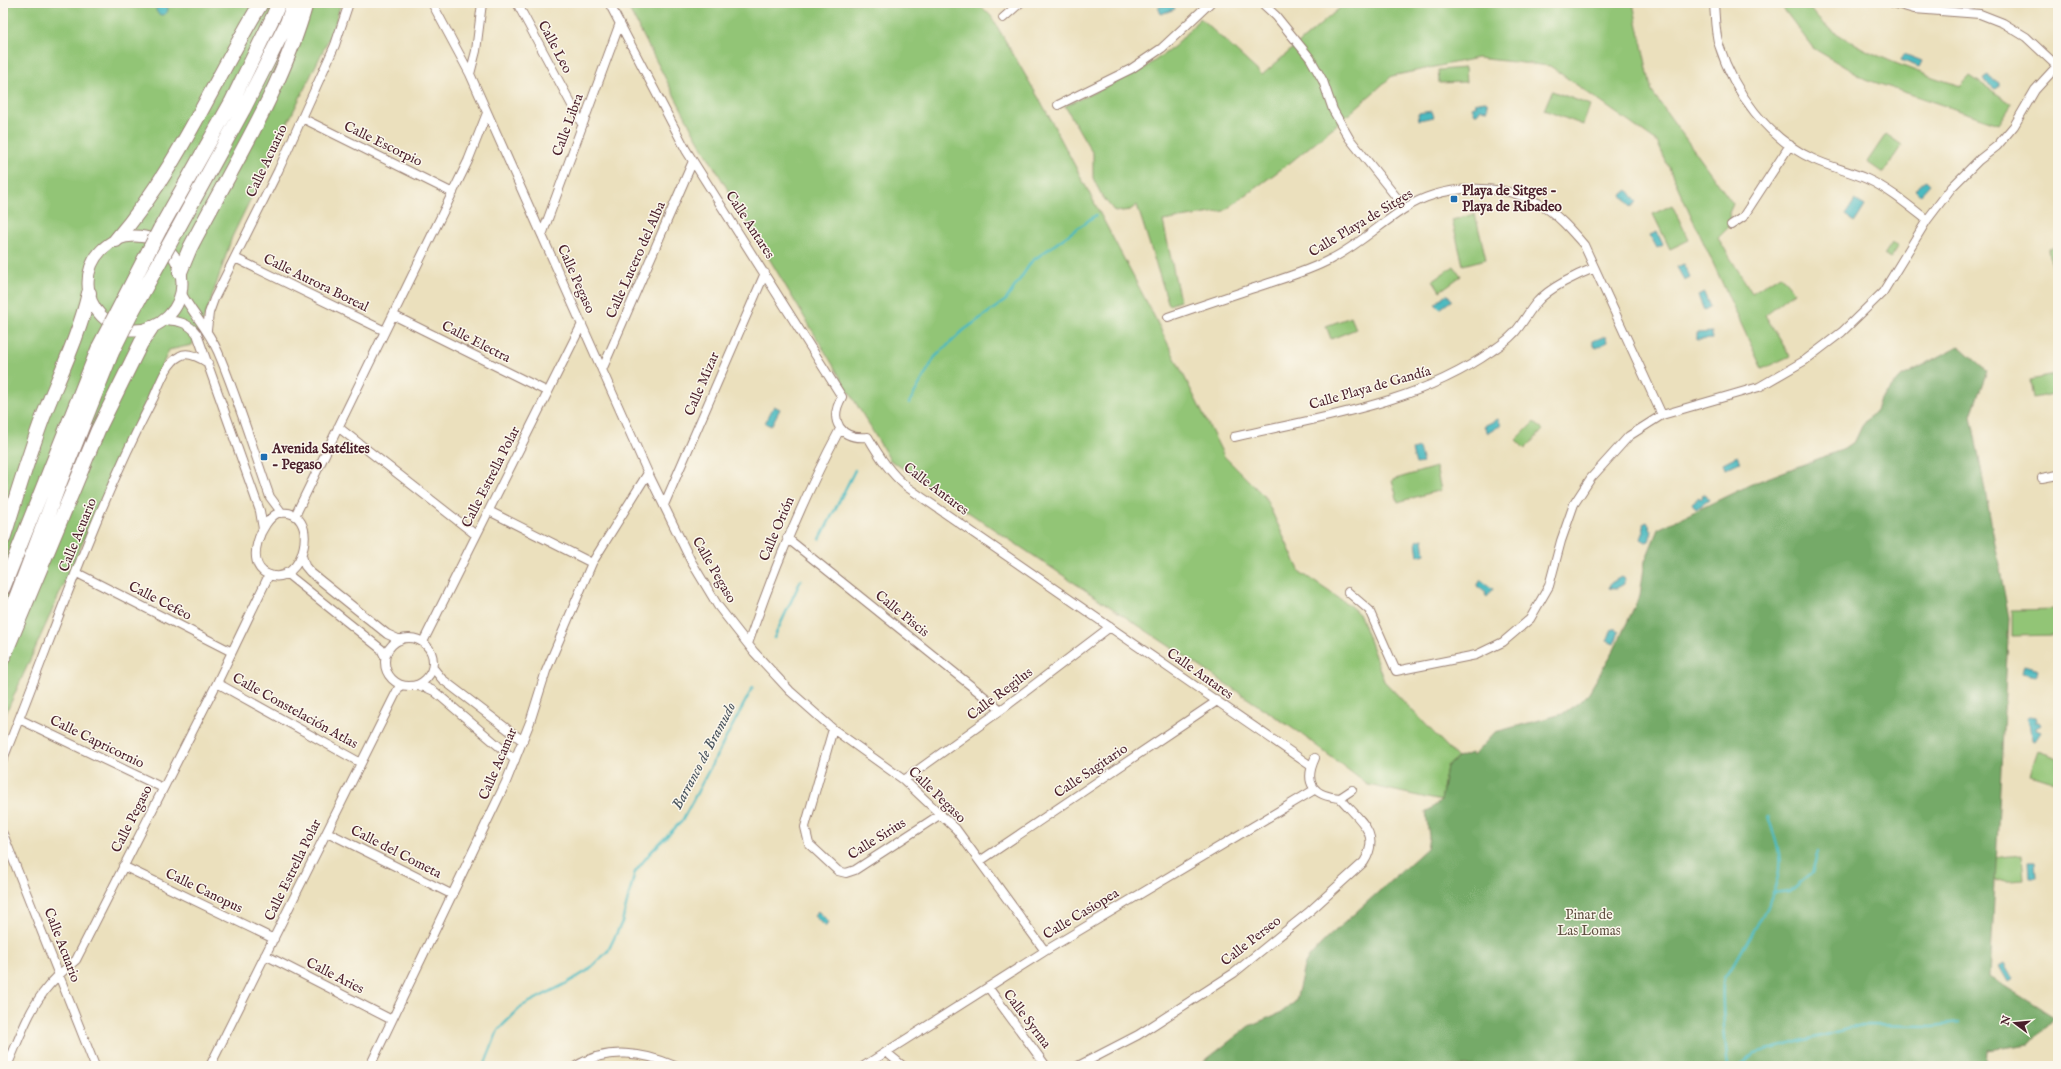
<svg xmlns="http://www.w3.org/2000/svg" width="2061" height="1069" viewBox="0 0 2061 1069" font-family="'IM FELL English',serif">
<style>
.green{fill:#92c576;stroke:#6e7250}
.forest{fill:#75aa67;stroke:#606449}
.water{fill:#4bbac0;stroke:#4a6c76}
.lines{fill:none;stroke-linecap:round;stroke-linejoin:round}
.stream{stroke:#4bbac0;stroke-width:2.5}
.street-casing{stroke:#9a8074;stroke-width:10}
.secondary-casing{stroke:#9a8074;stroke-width:13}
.highway-casing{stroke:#9a8074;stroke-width:16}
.street{stroke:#fff;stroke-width:8}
.secondary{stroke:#fff;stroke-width:11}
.highway{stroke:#fff;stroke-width:14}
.highway-bridge-casing{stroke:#9a8074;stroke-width:16;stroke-linecap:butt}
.highway-bridge{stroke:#fff;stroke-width:14}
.poi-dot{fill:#1f6fb2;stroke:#fbf7ec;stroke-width:1.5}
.labels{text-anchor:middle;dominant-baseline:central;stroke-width:3;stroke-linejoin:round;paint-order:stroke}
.street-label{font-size:14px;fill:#4a1f2b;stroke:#fbf7ec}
.poi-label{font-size:14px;font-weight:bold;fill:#4a1f2b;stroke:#fbf7ec;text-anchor:start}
.park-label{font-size:14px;fill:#605142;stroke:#fbf7ec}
.water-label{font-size:15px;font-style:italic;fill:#4a555f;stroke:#fbf7ec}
</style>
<rect width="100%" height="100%" fill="#fbf7ec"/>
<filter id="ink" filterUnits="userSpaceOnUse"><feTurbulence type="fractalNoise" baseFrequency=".025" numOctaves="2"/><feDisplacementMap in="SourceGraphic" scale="8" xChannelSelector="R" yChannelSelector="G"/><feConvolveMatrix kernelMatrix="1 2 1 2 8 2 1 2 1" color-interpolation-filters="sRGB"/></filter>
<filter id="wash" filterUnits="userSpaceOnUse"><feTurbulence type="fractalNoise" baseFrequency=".012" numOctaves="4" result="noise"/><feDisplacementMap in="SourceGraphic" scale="16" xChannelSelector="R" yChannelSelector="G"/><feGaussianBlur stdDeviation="0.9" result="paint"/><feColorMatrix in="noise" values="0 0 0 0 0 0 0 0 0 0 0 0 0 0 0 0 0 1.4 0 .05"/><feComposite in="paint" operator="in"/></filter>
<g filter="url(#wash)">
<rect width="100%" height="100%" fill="#ebe0bd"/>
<!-- green -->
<path class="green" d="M 3,3 L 341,3 L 334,28 L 232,237 L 208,309 L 192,345 L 169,350 L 3,720 L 3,482 L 5,478 L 3,477 Z
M 626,3 L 978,3 L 991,16 L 1045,109 L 1153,314 L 1224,456 L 1265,497 L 1300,572 L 1349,605 L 1360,615 L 1384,681 L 1458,758 L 1447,767 L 1441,801 L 1368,785 L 1301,734 L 890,460 L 695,135 Z
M 1340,3 L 1633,3 L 1652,92 L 1733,204 L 1729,213 L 1733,223 L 1718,238 L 1752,293 L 1780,275 L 1794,292 L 1765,315 L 1790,356 L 1762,369 L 1657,142 L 1550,66 L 1477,58 L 1392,76 L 1348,115 L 1291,162 L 1224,211 L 1163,221 L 1180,301 L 1169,305 L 1137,205 L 1130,210 L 1115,212 L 1102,196 L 1093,178 L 1093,154 L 1065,106 L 1142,70 L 1175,46 L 1200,18 L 1262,75 L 1342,6 Z
M 1779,3 L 1806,3 C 1811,10 1817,19 1824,24 C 1859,52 1918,73 1961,86 L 1970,76 L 2012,104 L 1999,124 L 1865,79 L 1813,48 Z
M 1465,68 L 1466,82 L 1439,83 L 1438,70 Z
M 1552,91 L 1590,105 L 1583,125 L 1544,110 Z
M 1886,134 L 1902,145 L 1883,173 L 1867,162 Z
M 1672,205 L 1689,240 L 1670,249 L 1653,214 Z
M 1475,214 L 1486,259 L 1463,265 L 1452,220 Z
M 1892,243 L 1898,247 L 1890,259 L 1884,255 Z
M 2058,247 L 2058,270 L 2052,271 L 2049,249 Z
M 1454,266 L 1461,276 L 1440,291 L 1433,280 Z
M 1351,317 L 1356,329 L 1331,339 L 1326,326 Z
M 2058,374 L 2058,393 L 2033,398 L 2030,380 Z
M 1534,422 L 1543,430 L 1525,449 L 1516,440 Z
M 1436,467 L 1441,490 L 1398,502 L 1392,480 Z
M 2056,609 L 2057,635 L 2012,636 L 2012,610 Z
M 2038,751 L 2058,758 L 2058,783 L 2030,774 Z
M 2022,855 L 2024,879 L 1979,882 L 1977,859 Z"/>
<!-- forest -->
<path class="forest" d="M 1959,346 L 1987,371 L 1971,415 L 2009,618 L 1990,977 L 2054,1017 L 2030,1044 L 1987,1050 L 1986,1066 L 1198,1066 L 1249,1026 L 1282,1012 L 1296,1001 L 1304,966 L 1309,957 L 1324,941 L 1427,848 L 1429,837 L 1426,812 L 1441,801 L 1447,766 L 1458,758 L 1471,753 L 1473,756 L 1495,732 L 1562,714 L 1578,703 L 1589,692 L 1614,650 L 1640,595 L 1645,561 L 1658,529 L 1754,483 L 1844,449 L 1855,441 L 1862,426 L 1876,410 L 1880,400 L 1901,377 Z"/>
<!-- water -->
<path class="water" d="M156 9a6 6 0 1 1 12 0a6 6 0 1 1-12 0Z
M 1172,3 L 1175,9 L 1161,14 L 1158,7 Z
M 1904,54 L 1922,61 L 1919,67 L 1901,60 Z
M 1987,75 L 1999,83 L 1999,87 L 1995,89 L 1983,80 Z
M 1485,101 L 1487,102 L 1488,110 L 1481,109 L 1477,114 L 1475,114 L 1472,107 L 1477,105 L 1474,103 Z
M 1432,111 L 1434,117 L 1419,120 L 1418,113 Z
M 1926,180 L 1930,184 L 1920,195 L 1915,190 Z
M 1628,190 L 1637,202 L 1631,207 L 1622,195 Z
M 1855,200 L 1865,206 L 1855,222 L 1845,215 Z
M 1657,232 L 1663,245 L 1657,248 L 1650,235 Z
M 1684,264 L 1690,277 L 1684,280 L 1677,267 Z
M 1704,293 L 1710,307 L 1704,310 L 1698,296 Z
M 1447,294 L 1452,300 L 1440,309 L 1435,304 Z
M 1712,332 L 1712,339 L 1697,340 L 1697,333 Z
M 1603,337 L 1606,337 L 1607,342 L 1597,348 L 1593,346 L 1593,341 Z
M 774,406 L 780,409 L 771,426 L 765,423 Z
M 1498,419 L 1501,425 L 1488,433 L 1484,426 Z
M 1419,448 L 1423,463 L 1416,464 L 1412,450 Z
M 1737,456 L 1740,462 L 1725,469 L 1723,463 Z
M 1705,494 L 1709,500 L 1696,509 L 1692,503 L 1699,497 L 1700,499 L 1703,497 L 1702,495 Z
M 1647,522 L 1652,531 L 1649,541 L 1646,542 L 1641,539 L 1644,531 L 1643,524 Z
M 1423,539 L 1425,554 L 1418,556 L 1416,541 Z
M 1621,577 L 1624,579 L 1624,584 L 1615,589 L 1609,588 L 1611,583 Z
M 1481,580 L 1493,589 L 1487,597 L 1485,595 L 1486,593 L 1477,586 Z
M 1612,629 L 1616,629 L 1619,632 L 1614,644 L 1607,641 Z
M 2024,665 L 2038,669 L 2036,676 L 2022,673 Z
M 2030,716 L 2036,717 L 2037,720 L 2035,722 L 2039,722 L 2041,725 L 2036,728 L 2036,730 L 2041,732 L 2035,741 L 2032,740 L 2031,728 L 2027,718 Z
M 2029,861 L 2036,861 L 2037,877 L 2030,877 Z
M 818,911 L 829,922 L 825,927 L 814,916 Z
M 2004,963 L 2013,979 L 2008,982 L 1999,966 Z"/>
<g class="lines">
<!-- stream -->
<path class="stream" d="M 909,403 L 935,357 L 964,330 L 1006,300 L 1032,261 L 1096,215
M 820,539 L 855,470
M 774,638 L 801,580
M 1772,893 L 1790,891 L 1812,873 L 1818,851
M 484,1066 L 498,1030 L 522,1006 L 567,983 L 587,971 L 608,951 L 622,922 L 635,872 L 650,853 L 682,821 L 753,687
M 1728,1066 C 1726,1052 1720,988 1724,978 C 1727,973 1732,968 1735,963 C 1751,932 1784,891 1779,854 C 1777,842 1772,829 1768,816
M 1740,1066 L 1755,1053 L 1863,1025 L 1933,1026 L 1959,1023"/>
</g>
</g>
<g filter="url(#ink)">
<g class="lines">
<!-- street casing -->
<g class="street-casing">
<path id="street" d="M 432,3 L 470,74
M 482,3 L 476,51 L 470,74 L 648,473 L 691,561 L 718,606 L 754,652 L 790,691 L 833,729 L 904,780 L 956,829 L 1045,951
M 517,3 L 582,124
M 609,3 L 686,150 L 842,397 C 828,421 841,440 868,437 C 879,456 890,473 907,487 L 1311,766
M 1262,3 L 1276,16 L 1310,58 L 1323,81 L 1333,110 L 1349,138 L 1405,208
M 1714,3 C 1715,16 1715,33 1719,45 C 1734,92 1767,138 1813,159 C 1830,167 1849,171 1867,179 C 1889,189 1908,205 1927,220
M 1893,3 L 1914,9 L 1980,14 L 2003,23 L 2026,37 L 2057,66
M 1003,18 L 1020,3
M 1058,105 L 1131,69 L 1162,48 L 1210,3
M 302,118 L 453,193
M 1731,225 L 1743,217 L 1790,145
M 542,235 L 620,23
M 235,258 L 385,331
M 181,292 C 192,313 208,329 218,352 C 238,399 253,449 270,497 L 282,513
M 393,315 L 548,392
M 1168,317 C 1199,306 1230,296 1260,286 C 1284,278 1309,271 1331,259 C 1357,246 1379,225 1404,209 C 1441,184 1500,182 1540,204 C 1557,214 1571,230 1584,245 L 1662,415
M 164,320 C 178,321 188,322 197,334 L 260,511 L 263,529
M 207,330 L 209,313 L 214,299 L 278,171 L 335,45 L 349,3
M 602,370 L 693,161
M 338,427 L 476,535
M 1234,437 C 1322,417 1417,404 1492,351 C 1501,345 1513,336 1519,327 C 1525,319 1530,310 1537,302 C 1549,288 1576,275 1594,268
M 2042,478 L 2058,475
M 664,505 L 765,273
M 489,511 L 592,563
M 278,513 C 324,506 304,591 267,574 C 244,563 261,521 278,513 Z
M 295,516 L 468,161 L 487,113
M 787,538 L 1001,710
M 302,556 L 305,566 L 310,572 L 387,634 L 400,640
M 77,573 L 232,652
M 286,573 L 381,649 L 385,657
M 1348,592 L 1369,610 L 1396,671 L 1476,655 L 1503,642 L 1530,619 L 1549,586 L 1561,541 L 1574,504 L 1591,478 L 1629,436 L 1662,415 L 1759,387 L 1804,361 L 1842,332 L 1883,292 L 1927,220 L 1952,187 L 1979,160 L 1997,146 L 2014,126 L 2035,90 L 2058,65
M385 662a24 24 0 1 1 48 0a24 24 0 1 1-48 0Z
M 423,642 L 582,324
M 748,644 C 774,568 802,500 840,429
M 433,668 L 442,679 L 523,741
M 217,683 L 361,763
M 416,686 L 425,687 L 434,691 L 515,760
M 19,719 L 163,788
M 833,729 L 805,827 L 809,844 L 838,871 L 846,873 L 855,870 L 941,814
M 1315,758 C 1303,784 1314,796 1340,798 L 1352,790
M 3,759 C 52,639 93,514 153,399 C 159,386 166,363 180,356 C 188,351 200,358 208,363
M 904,780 L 1001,710 L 1110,627
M 327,832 L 453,895
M 3,834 L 95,1066
M 980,861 L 1217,701
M 123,866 L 274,939
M 265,955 L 392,1020
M 988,987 L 1046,1066
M 3,1051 L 9,1065
M 886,1052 L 903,1066
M 7,1066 C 18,1042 27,1014 43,993 C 52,980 64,970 76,960 L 217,683 L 269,575
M 210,1066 L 400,685
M 370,1066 L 506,782 L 530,722 L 546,671 L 592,563 L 648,473
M 576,1066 C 607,1047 644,1052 675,1066
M 864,1066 L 1045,951 L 1314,790
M 1078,1066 L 1138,1035 L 1234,973 L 1310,911 L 1364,862 C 1382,833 1359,820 1340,798"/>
</g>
<!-- secondary casing -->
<g class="secondary-casing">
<path id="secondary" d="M88 283a47 47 0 1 1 94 0a47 47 0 1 1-94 0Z"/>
</g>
<!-- highway casing -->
<g class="highway-casing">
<path id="highway" d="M 160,229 L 231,103 L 273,17 L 279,3
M 176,232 L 243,110 L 287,23 L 294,3
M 116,240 C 177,170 213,82 261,3
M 180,272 L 190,248 C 231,168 282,90 306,3
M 3,539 C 16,498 28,457 43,417 C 59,376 79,336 89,293
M 3,588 L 99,347
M 3,632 L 60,482 L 112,352
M 3,658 L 98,430 L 141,343 L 151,328"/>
</g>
<!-- street -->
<use href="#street" class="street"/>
<!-- secondary -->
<use href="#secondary" class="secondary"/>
<!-- highway -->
<use href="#highway" class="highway"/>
<!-- highway-bridge casing -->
<g class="highway-bridge-casing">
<path id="highway-bridge" d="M 99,347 L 160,229
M 112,352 L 133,310 L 176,232"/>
</g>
<!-- highway-bridge -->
<use href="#highway-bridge" class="highway-bridge"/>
</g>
</g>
<!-- markers -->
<g class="poi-dot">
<rect x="1450" y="195" width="8" height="8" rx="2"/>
<rect x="260" y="453" width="8" height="8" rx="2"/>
</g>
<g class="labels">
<!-- street labels -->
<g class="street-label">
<text transform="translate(555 47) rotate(62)">Calle Leo</text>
<text transform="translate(568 125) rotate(-70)">Calle Libra</text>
<text transform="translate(383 144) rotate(26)">Calle Escorpio</text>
<text transform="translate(267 161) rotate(-65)">Calle Acuario</text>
<text transform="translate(1361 223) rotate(-31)">Calle Playa de Sitges</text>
<text transform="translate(750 225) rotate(57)">Calle Antares</text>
<text transform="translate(636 260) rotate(-66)">Calle Lucero del Alba</text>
<text transform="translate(576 279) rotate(66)">Calle Pegaso</text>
<text transform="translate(316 283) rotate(26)">Calle Aurora Boreal</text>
<text transform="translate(476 342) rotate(27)">Calle Electra</text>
<text transform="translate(702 384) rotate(-67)">Calle Mizar</text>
<text transform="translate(1370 388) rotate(-16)">Calle Playa de Gandía</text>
<text transform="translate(491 477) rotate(-63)">Calle Estrella Polar</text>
<text transform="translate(936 489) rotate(37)">Calle Antares</text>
<text transform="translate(777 529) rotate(-67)">Calle Orión</text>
<text transform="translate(78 535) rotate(-68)">Calle Acuario</text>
<text transform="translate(714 570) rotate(60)">Calle Pegaso</text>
<text transform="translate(160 601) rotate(27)">Calle Cefeo</text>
<text transform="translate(902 614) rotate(39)">Calle Piscis</text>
<text transform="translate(1200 674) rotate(35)">Calle Antares</text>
<text transform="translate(1000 694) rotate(-37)">Calle Regilus</text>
<text transform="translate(295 711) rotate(29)">Calle Constelación Atlas</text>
<text transform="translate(97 742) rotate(26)">Calle Capricornio</text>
<text transform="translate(498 764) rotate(-67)">Calle Acamar</text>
<text transform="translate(1091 771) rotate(-34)">Calle Sagitario</text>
<text transform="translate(937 795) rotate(44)">Calle Pegaso</text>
<text transform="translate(132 819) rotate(-63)">Calle Pegaso</text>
<text transform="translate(877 839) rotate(-32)">Calle Sirius</text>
<text transform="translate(396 852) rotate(27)">Calle del Cometa</text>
<text transform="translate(293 870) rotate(-64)">Calle Estrella Polar</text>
<text transform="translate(204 891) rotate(26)">Calle Canopus</text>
<text transform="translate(1081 914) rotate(-31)">Calle Casiopea</text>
<text transform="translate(1251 941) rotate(-38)">Calle Perseo</text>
<text transform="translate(62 945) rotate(69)">Calle Acuario</text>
<text transform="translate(335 976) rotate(27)">Calle Aries</text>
<text transform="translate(1027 1019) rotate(53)">Calle Syrma</text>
</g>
<!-- poi labels -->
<g class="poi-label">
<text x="1462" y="191">Playa de Sitges -<tspan x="1462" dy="16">Playa de Ribadeo</tspan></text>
<text x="272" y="449">Avenida Satélites<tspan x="272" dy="16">- Pegaso</tspan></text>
</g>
<!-- park labels -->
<g class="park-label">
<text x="1589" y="915">Pinar de<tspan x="1589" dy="16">Las Lomas</tspan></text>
</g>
<!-- water labels -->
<g class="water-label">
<text transform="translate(704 756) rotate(-62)">Barranco de Bramudo</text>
</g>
</g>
<!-- margin -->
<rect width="2061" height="1069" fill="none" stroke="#fbf7ec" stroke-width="16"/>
<!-- north arrow -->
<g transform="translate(2015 1023) rotate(286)" stroke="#fbf7ec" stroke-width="3" paint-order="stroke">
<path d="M0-3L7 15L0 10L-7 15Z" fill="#4a1f2b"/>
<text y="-6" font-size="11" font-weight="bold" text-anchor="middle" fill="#4a1f2b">N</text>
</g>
</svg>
